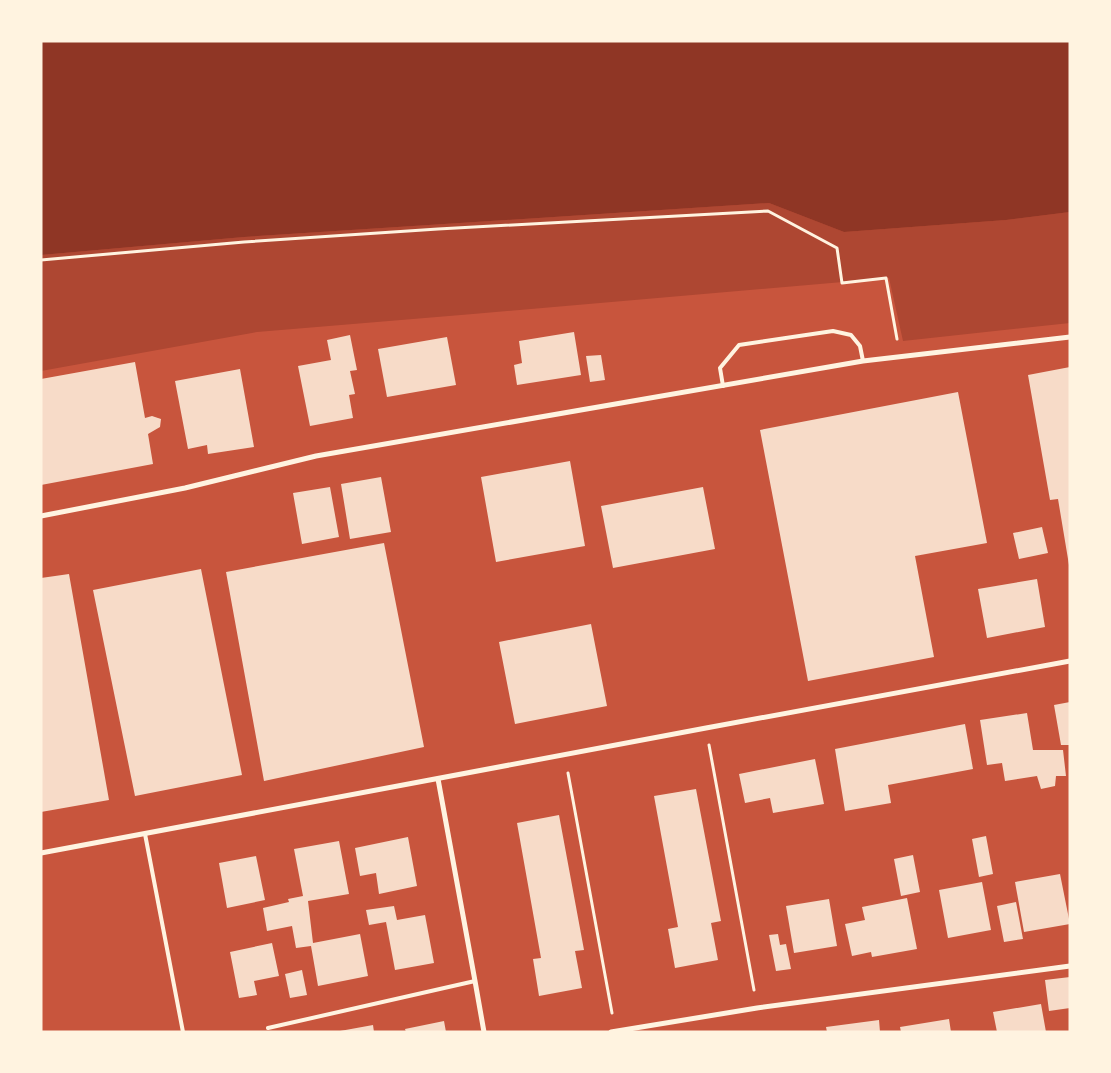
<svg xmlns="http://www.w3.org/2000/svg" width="1111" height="1073" viewBox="0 0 1111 1073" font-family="Barlow,sans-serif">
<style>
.green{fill:#ae4732}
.water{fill:#8f3625}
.building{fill:#f7dbc8}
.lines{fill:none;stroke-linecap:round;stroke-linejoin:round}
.path{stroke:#fff3e0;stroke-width:3}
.service{stroke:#fff3e0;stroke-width:4}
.minor{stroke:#fff3e0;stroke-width:5}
</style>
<rect width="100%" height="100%" fill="#c8553d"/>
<!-- green -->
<path class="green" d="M 769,203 L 844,232 L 1006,220 L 1070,212 L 1070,323 L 903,341 L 889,278 L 473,314 L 257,332 L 41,371 L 41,255 L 244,237 Z"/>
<!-- water -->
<path class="water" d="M 41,41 L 1070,41 L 1070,212 L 1006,220 L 844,232 L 769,203 L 244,237 L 41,255 Z"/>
<!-- building -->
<path class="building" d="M 574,332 L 581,375 L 517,385 L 514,365 L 522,363 L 519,341 Z
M 350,335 L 357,370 L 350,371 L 355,394 L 349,395 L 353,418 L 310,426 L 298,366 L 331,360 L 327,340 Z
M 447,337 L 456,385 L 387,397 L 378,349 Z
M 601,355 L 605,380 L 590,382 L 586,356 Z
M 135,362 L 145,418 L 152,416 L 161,419 L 160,427 L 148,434 L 153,464 L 41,485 L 41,379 Z
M 1070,367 L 1070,565 L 1069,565 L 1058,499 L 1050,500 L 1028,375 Z
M 240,369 L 254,447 L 208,454 L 207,445 L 188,449 L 175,381 Z
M 958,392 L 987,543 L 915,556 L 934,657 L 808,681 L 760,430 Z
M 570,461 L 585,546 L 496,562 L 481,477 Z
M 381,477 L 391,532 L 350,539 L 341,484 Z
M 330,487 L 339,537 L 302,544 L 293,493 Z
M 703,487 L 715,549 L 613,568 L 601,506 Z
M 1042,527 L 1048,553 L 1019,559 L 1013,533 Z
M 384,543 L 424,747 L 264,781 L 226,572 Z
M 201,569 L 242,775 L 135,796 L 93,590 Z
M 69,574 L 109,800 L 41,812 L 41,578 Z
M 1037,579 L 1045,627 L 987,638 L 978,589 Z
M 591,624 L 607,706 L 515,724 L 499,642 Z
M 1070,702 L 1070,745 L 1061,745 L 1054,705 Z
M 1027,713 L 1033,750 L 1063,750 L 1066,776 L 1056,776 L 1055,786 L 1041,789 L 1037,776 L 1005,781 L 1002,763 L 987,765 L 980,720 Z
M 965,724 L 973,769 L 888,785 L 891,803 L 845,811 L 835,749 Z
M 815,759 L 824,804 L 773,813 L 770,798 L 745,803 L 739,774 Z
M 696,789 L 721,921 L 711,923 L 718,960 L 675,968 L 668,929 L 678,927 L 654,796 Z
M 559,815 L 584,950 L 575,951 L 582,988 L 539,996 L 533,959 L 541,958 L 517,823 Z
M 986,836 L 993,874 L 979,877 L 972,839 Z
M 408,837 L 417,886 L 379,894 L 376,873 L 360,876 L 355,848 Z
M 339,841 L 349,894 L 308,901 L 313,943 L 360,934 L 368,976 L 318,986 L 311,946 L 296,948 L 292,926 L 267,931 L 263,908 L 289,902 L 288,899 L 303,896 L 294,849 Z
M 913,855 L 920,892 L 901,896 L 894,859 Z
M 256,856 L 265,900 L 227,908 L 219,863 Z
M 1060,874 L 1070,924 L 1024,932 L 1015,882 Z
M 982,882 L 991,930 L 948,938 L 939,890 Z
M 907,898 L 917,949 L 872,957 L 871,952 L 852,956 L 845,924 L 865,920 L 862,907 Z
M 829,899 L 837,946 L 794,953 L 786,906 Z
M 1016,902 L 1023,939 L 1004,942 L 997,906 Z
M 394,906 L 397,920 L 425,915 L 434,963 L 395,970 L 386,922 L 369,925 L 366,910 Z
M 778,934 L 780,945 L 786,944 L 791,969 L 776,971 L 769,935 Z
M 272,943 L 279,976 L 254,981 L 257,995 L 239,998 L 230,952 Z
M 302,970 L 307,995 L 290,998 L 285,974 Z
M 1070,977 L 1070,1008 L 1049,1011 L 1045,980 Z
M 1041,1004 L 1046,1032 L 997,1032 L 993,1012 Z
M 949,1019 L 951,1032 L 901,1032 L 900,1027 Z
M 879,1020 L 880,1032 L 827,1032 L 826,1027 Z
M 444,1021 L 446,1032 L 406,1032 L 405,1029 Z
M 373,1025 L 374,1032 L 340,1032 L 340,1031 Z"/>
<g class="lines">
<!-- path -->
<path class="path" d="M 41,260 L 244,242 L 438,229 L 768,211 L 837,248 L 842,283 L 886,278 L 897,339
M 709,745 L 754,990
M 568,773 L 612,1013"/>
<!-- service -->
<path class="service" d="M 723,386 L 720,368 L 739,345 L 833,331 L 851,335 L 860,346 L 863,361
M 145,834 L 183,1032
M 268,1028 L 475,981"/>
<!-- minor -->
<path class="minor" d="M 41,516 L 185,488 L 316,456 L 863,361 L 1070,337
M 438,779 L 475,981 L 484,1032
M 41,853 L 706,728 L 1070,661
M 611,1032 L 757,1008 L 1070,966"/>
</g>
<!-- border -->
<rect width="1111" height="1073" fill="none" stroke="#fff3e0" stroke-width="85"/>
</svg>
